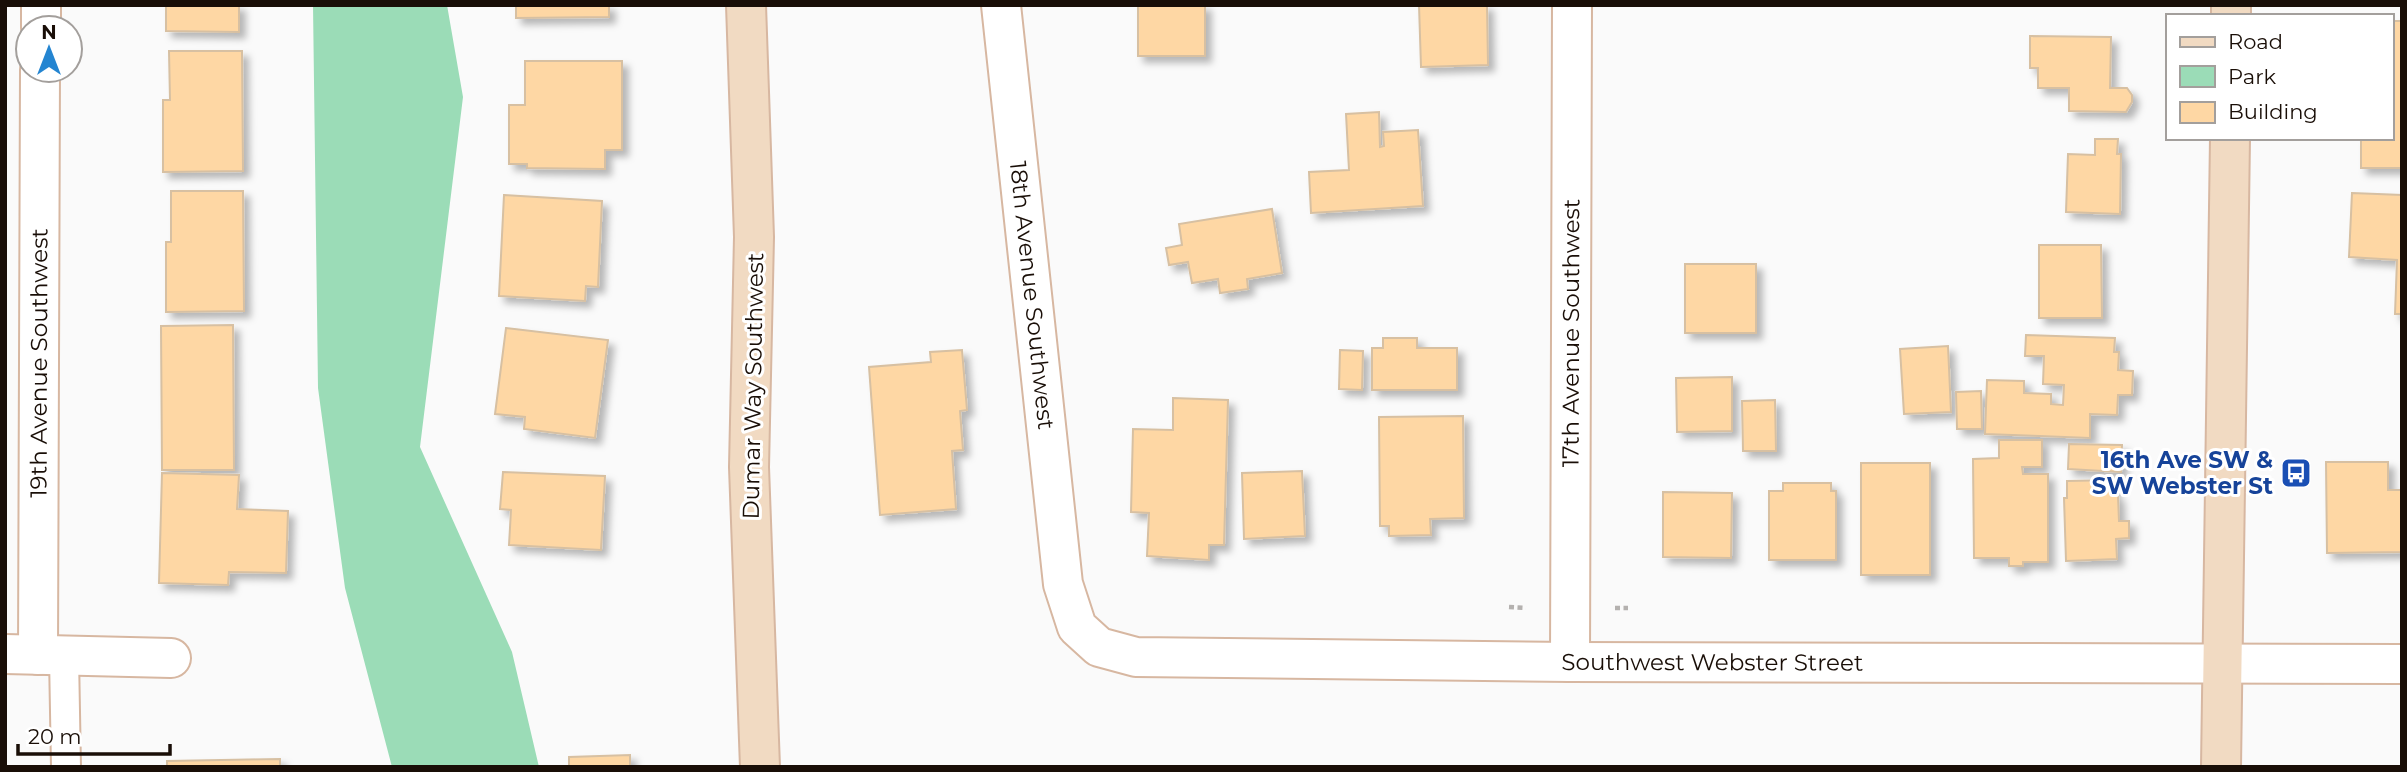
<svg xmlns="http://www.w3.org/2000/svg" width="2407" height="772" viewBox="0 0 2407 772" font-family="Montserrat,sans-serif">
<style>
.green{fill:#9bdcb7}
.building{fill:#fed7a4;stroke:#d7c0a2;stroke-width:2;filter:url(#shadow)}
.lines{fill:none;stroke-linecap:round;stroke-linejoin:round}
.lane-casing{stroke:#d7b7a1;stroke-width:32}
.street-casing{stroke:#d7b7a1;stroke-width:42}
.secondary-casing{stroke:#d7b7a1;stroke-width:42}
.path{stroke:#b4b1af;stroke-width:4.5;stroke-dasharray:5 3.5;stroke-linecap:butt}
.lane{stroke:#fff;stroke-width:28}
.street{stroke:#fff;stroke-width:38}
.secondary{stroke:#f1dac2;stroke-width:38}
.labels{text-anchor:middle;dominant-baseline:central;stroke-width:6;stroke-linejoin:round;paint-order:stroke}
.street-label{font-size:23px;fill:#190e07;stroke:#fff}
.transit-label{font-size:23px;font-weight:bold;fill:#164399;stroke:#fff;text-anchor:end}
</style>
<defs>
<filter id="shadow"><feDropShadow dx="6" dy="6" stdDeviation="3.5" flood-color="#0004"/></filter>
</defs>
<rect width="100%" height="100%" fill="#fafafa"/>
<!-- green -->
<path class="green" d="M 313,5 L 447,5 L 463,97 L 420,447 L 512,652 L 539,767 L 392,767 L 345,588 L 318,388 Z"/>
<!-- building -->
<path class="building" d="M 166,5 L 239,5 L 239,32 L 166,31 Z
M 516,5 L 609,5 L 609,17 L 516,18 Z
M 1138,5 L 1205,5 L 1205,56 L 1138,56 Z
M 1419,5 L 1487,5 L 1488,65 L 1421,67 Z
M 2391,21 L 2402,21 L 2402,168 L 2361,168 L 2361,138 L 2391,138 Z
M 2030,36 L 2111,37 L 2110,88 L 2127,88 L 2132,95 L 2132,102 L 2126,112 L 2069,111 L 2069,88 L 2038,88 L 2038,68 L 2030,68 Z
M 169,51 L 242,51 L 243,171 L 163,172 L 163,100 L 170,100 Z
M 525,61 L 622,61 L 622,150 L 605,150 L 605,169 L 527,168 L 527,164 L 509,164 L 509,105 L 525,105 Z
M 1379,112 L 1380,147 L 1384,146 L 1383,132 L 1418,130 L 1423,206 L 1311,213 L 1309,172 L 1349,170 L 1346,114 Z
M 2095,139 L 2118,139 L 2117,154 L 2121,154 L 2120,214 L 2066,212 L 2068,154 L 2095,155 Z
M 171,191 L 243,191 L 244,311 L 166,312 L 166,242 L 171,242 Z
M 2352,193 L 2402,195 L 2402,314 L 2395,314 L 2397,260 L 2349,257 Z
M 504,195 L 602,201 L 598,287 L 586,286 L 585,301 L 499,296 Z
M 1272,209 L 1282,273 L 1247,279 L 1248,289 L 1220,293 L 1218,279 L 1192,283 L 1188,262 L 1169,265 L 1166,248 L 1182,245 L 1179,224 Z
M 2039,245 L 2101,245 L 2102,318 L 2039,318 Z
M 1685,264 L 1756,264 L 1756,333 L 1685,333 Z
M 233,325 L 234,470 L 162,470 L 161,326 Z
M 506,328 L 608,340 L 595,438 L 524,429 L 525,417 L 495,414 Z
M 2026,335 L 2115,338 L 2114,352 L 2119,352 L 2118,370 L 2133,371 L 2132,395 L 2118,395 L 2117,415 L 2090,414 L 2090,438 L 1985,434 L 1987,380 L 2024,381 L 2024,393 L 2051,394 L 2051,404 L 2063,405 L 2064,385 L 2043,384 L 2044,356 L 2025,356 Z
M 1383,338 L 1417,338 L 1417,348 L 1457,348 L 1457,390 L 1372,390 L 1372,348 L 1383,348 Z
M 1948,346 L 1951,412 L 1904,414 L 1900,349 Z
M 962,350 L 967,410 L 960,411 L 963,450 L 952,451 L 956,509 L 880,515 L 869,367 L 931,362 L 930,352 Z
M 1340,350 L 1363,351 L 1362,390 L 1339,389 Z
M 1732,377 L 1732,431 L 1677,432 L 1676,378 Z
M 1981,391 L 1982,429 L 1957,429 L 1956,392 Z
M 1173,398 L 1228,400 L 1224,545 L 1209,545 L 1209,560 L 1147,556 L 1149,513 L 1131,512 L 1133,429 L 1173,430 Z
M 1775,400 L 1776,451 L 1743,451 L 1742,401 Z
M 1463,416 L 1464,518 L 1430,519 L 1431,535 L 1389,536 L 1389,526 L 1380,526 L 1379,417 Z
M 1999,440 L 2042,440 L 2042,467 L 2022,467 L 2023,474 L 2048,474 L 2048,562 L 2023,562 L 2023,566 L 2009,566 L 2009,558 L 1974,558 L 1973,459 L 1999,458 Z
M 2069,444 L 2122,445 L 2121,472 L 2068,469 Z
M 2326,462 L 2388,462 L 2388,490 L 2402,490 L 2402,552 L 2327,553 Z
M 1861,463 L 1930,463 L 1930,575 L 1861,575 Z
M 1302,471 L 1305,536 L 1244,539 L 1242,473 Z
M 503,472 L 605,476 L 601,550 L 509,545 L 511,510 L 500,509 Z
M 162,473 L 239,475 L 237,509 L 288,511 L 286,573 L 229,572 L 228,585 L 159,583 Z
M 2114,480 L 2114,496 L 2118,496 L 2119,521 L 2129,521 L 2129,538 L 2116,539 L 2117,559 L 2066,561 L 2064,498 L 2067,498 L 2067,481 Z
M 1783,483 L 1831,483 L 1831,491 L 1836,491 L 1836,560 L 1769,560 L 1769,491 L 1783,491 Z
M 1663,492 L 1732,493 L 1731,558 L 1663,557 Z
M 630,755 L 630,767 L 569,767 L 569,757 Z
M 280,759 L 280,767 L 167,767 L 167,761 Z"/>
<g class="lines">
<!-- lane casing -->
<g class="lane-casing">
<path id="lane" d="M 64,656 L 66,767"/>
</g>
<!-- street casing -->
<g class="street-casing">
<g id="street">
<path id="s1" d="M 1001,5 L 1063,584 L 1077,627 L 1099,647 L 1136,657 L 1570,662 L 2402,664"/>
<path d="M 41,28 L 41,5"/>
<path d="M 5,654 L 171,658"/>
<path id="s2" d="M 38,655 L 40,70"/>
<path id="s3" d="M 1570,662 L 1572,5"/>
</g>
</g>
<!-- secondary casing -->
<g class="secondary-casing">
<path id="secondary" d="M 746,5 L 754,237 L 749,467 L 760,767
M 2231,16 L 2231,5
M 2221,767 L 2230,138"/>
</g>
<!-- path -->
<path class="path" d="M 1509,607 L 1526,608
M 1615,608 L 1628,608"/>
<!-- lane -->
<use href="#lane" class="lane"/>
<!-- street -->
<use href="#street" class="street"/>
<!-- secondary -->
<use href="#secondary" class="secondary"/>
</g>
<!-- icons -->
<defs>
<g id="bus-square" transform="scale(1.575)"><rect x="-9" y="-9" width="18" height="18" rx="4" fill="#1a4fb4" stroke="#fff"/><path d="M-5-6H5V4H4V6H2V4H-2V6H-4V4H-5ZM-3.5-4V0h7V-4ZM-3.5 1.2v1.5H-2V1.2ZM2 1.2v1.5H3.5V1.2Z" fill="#fff"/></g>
</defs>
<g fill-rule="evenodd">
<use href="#bus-square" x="2296" y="473"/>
</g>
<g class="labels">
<!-- street labels -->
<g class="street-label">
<text stroke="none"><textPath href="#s1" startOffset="292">18th Avenue Southwest</textPath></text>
<text stroke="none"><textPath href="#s3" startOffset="329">17th Avenue Southwest</textPath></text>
<text stroke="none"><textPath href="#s2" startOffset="292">19th Avenue Southwest</textPath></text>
<text transform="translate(753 386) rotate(-89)">Dumar Way Southwest</text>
<text stroke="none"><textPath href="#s1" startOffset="1272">Southwest Webster Street</textPath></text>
</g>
<!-- transit labels -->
<g class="transit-label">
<text x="2273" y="460">16th Ave SW &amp;<tspan x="2273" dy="26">SW Webster St</tspan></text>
</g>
</g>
<!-- border -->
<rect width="2407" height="772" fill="none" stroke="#190e07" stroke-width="14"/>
<!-- legend -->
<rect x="2166" y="14" width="228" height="126" fill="#ffffff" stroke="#a39f9c" stroke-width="2"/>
<rect x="2180" y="37" width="35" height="10" fill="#f1dac2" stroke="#a39f9c" stroke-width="2"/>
<text x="2228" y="49" font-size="21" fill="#190e07">Road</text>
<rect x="2180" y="66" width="35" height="21" fill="#9bdcb7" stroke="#a39f9c" stroke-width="2"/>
<text x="2228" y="84" font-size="21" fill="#190e07">Park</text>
<rect x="2180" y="102" width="35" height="21" fill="#fed7a4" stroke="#a39f9c" stroke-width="2"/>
<text x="2228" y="119" font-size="21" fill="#190e07">Building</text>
<!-- north arrow -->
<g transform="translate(49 49)"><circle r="33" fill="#ffffff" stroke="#a39f9c" stroke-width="2"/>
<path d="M0-5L12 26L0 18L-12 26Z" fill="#2485d1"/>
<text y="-10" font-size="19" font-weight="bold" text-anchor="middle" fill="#190e07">N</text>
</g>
<!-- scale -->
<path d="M18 744v10h152v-10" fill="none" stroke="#190e07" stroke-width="3.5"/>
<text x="28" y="744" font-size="21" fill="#190e07" stroke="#ffffff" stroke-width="5" paint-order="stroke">20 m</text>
</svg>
